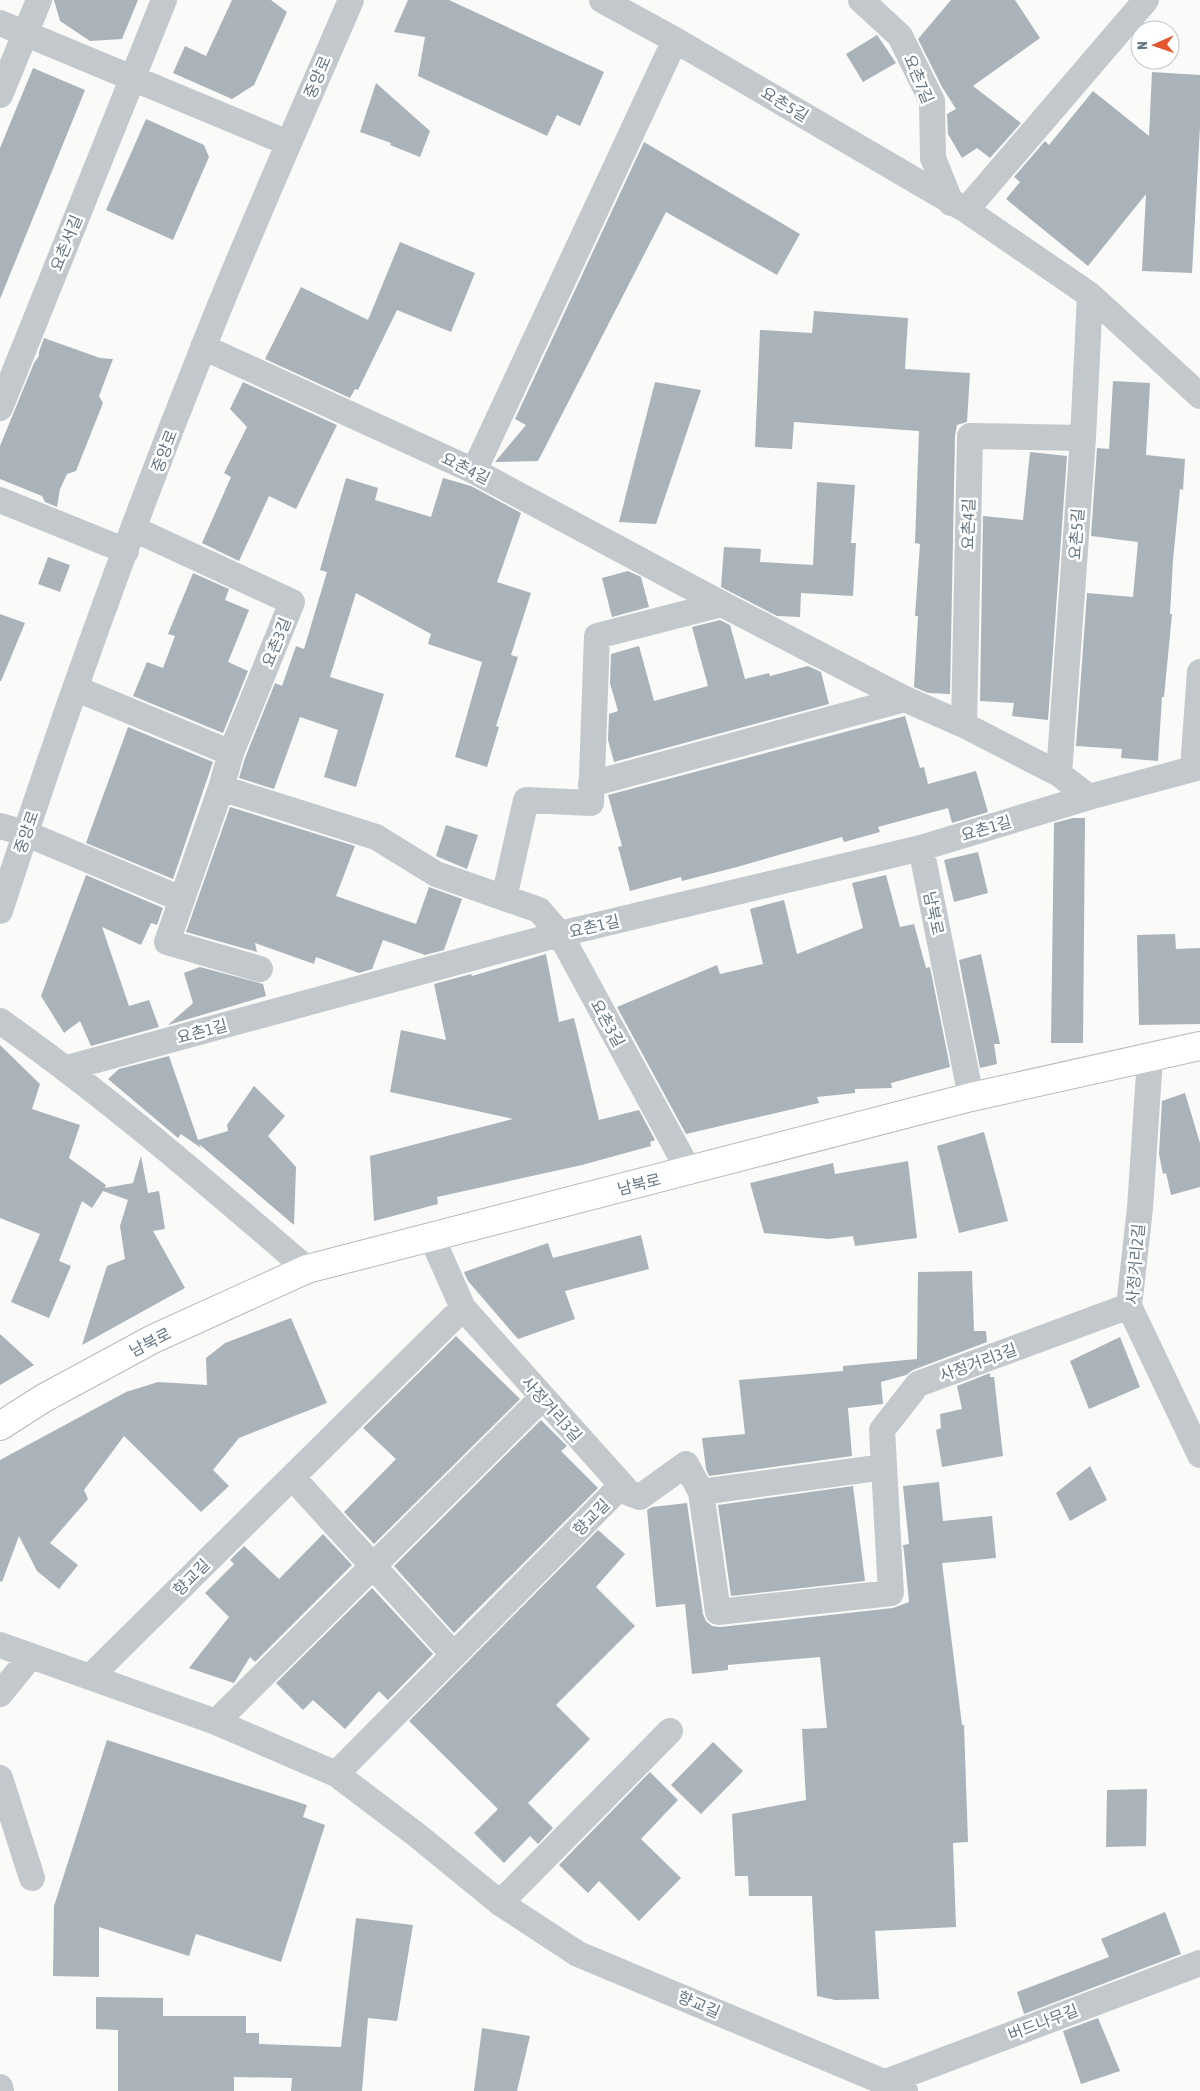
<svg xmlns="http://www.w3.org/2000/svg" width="1200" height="2091" viewBox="0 0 1200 2091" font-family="'Asap Condensed','Noto Sans KR',sans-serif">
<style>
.building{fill:#aab3b9}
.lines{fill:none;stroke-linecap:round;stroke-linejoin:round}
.major-casing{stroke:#b5babe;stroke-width:30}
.minor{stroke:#c3c8cc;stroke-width:26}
.major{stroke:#fff;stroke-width:28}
.labels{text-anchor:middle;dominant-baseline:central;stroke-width:5;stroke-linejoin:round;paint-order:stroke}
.street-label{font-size:16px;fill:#657683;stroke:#fff}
</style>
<rect width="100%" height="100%" fill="#fafaf8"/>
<!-- building -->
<path class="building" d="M 54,0 L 138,0 L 122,39 L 90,41 L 60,21 Z
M 232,0 L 271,0 L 287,12 L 254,85 L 232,99 L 173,73 L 185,46 L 206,56 Z
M 408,0 L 449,0 L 604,72 L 580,126 L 557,115 L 547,136 L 418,76 L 425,37 L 394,32 Z
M 951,0 L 1015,0 L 1040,38 L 973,86 L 1021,123 L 990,158 L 977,148 L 962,158 L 948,134 L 947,114 L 956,109 L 942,87 L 918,39 Z
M 877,35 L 896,63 L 863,82 L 846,54 Z
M 33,68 L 85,90 L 0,299 L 0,148 Z
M 1152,72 L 1200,75 L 1200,127 L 1192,273 L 1142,271 L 1146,194 L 1088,266 L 1006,199 L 1020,182 L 1014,177 L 1045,141 L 1049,145 L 1093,91 L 1149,136 Z
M 376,83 L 430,131 L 420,157 L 390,145 L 391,143 L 360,132 Z
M 146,119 L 204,145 L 209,157 L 173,240 L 106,210 Z
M 644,142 L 800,234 L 777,275 L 666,212 L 538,461 L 495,462 L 526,425 L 515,419 Z
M 400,242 L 475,273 L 451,332 L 397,310 L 358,390 L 355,389 L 350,398 L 265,359 L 301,287 L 368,320 Z
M 814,311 L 908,318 L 905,369 L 970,373 L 967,422 L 957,425 L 955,436 L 950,694 L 928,693 L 914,687 L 918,616 L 915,616 L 920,544 L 915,543 L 919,431 L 794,422 L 792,449 L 755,447 L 760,330 L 812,333 Z
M 44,338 L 100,358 L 113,359 L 99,396 L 103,403 L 76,471 L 67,474 L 60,489 L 57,507 L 45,502 L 42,496 L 0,479 L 0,446 L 34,363 L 39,356 L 39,352 Z
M 1113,381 L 1150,383 L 1146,455 L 1185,459 L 1183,490 L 1180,489 L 1173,560 L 1170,614 L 1172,614 L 1164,697 L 1162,697 L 1158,761 L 1121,758 L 1122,749 L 1076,746 L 1087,593 L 1133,597 L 1138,542 L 1091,536 L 1097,448 L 1109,449 Z
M 243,382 L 337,425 L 296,509 L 269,496 L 239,561 L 202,543 L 231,477 L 224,473 L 247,427 L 230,409 Z
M 655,382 L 701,390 L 656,524 L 619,522 Z
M 1030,452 L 1067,456 L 1048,720 L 1012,716 L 1014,703 L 980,701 L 983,516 L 1023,520 Z
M 346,478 L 378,488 L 375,500 L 431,517 L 443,478 L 471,486 L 521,513 L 497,582 L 531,593 L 511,655 L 518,657 L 496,726 L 499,727 L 487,767 L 455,757 L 482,662 L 428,644 L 431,634 L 356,593 L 330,677 L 384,694 L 356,787 L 324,777 L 338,730 L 300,717 L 274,789 L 239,778 L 245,758 L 275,683 L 282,686 L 296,646 L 304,649 L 327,572 L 320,570 Z
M 817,482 L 855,485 L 851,543 L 856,543 L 853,596 L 801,593 L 800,617 L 777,616 L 721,587 L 724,547 L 761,549 L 760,562 L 813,565 Z
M 48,557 L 70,565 L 60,592 L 38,584 Z
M 628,571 L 641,577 L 649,607 L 612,617 L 602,578 Z
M 193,573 L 229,589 L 225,600 L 249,610 L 228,662 L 248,671 L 223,733 L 133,696 L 147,662 L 163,668 L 175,636 L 168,634 Z
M 0,614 L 25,623 L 1,681 L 0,681 Z
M 720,620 L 730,625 L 745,679 L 769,673 L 770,676 L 808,666 L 821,672 L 829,704 L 614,762 L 608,740 L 609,714 L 618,711 L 610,683 L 611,654 L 639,646 L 654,701 L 708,686 L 692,627 Z
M 905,716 L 920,768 L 924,767 L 928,784 L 976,771 L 988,812 L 952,823 L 948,808 L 878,827 L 880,832 L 844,842 L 842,837 L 737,867 L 682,881 L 681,877 L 630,891 L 618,847 L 622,846 L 608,795 Z
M 128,727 L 213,762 L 173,879 L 86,843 Z
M 230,807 L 355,846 L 336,896 L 416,924 L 429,887 L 462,899 L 444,950 L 425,955 L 383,940 L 372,969 L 359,973 L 316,957 L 314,964 L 255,943 L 257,952 L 186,932 Z
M 1073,818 L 1085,818 L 1083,1043 L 1051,1043 L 1054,823 Z
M 446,825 L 478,835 L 467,869 L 436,856 Z
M 978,852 L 988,893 L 954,902 L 944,860 Z
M 86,875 L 163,908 L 157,925 L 151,923 L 141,945 L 102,927 L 129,1006 L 149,1000 L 159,1027 L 91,1046 L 80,1021 L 64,1033 L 41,996 Z
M 886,875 L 900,927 L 914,924 L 926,968 L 930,967 L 950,1067 L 891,1083 L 892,1088 L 855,1089 L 855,1093 L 817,1097 L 819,1103 L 686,1134 L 617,1007 L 717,965 L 720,974 L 763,964 L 750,909 L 784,900 L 797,954 L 863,928 L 852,883 Z
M 1175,934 L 1176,949 L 1200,948 L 1200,1024 L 1139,1025 L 1137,935 Z
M 546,954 L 559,1022 L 574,1018 L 599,1120 L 639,1110 L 655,1140 L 650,1142 L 651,1146 L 582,1165 L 437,1197 L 438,1204 L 374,1221 L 370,1156 L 513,1119 L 390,1092 L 401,1030 L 446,1040 L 434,984 L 471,974 L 472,976 Z
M 981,954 L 1000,1044 L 994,1044 L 997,1064 L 980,1068 L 959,960 Z
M 200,967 L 263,984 L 266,996 L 168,1025 L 193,1003 L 184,973 Z
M 0,1045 L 40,1084 L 32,1109 L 80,1125 L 69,1158 L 106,1185 L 105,1188 L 133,1183 L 141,1156 L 148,1193 L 159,1191 L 165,1229 L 153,1231 L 185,1288 L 82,1345 L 107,1266 L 125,1259 L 120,1226 L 128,1200 L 103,1191 L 92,1208 L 82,1201 L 59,1261 L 71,1266 L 49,1318 L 11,1302 L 40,1234 L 0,1218 Z
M 169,1056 L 198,1140 L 228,1131 L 227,1125 L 254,1086 L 285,1116 L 268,1136 L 296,1167 L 294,1225 L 199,1144 L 201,1148 L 181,1134 L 178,1138 L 108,1079 L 119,1069 Z
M 1185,1093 L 1200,1143 L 1200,1187 L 1171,1195 L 1166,1173 L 1163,1174 L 1159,1154 L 1162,1101 Z
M 984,1132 L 1008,1221 L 959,1233 L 937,1146 Z
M 908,1161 L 917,1238 L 855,1246 L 853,1236 L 829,1239 L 764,1233 L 750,1183 L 833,1163 L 835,1174 Z
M 641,1235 L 649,1269 L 565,1291 L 575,1319 L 518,1339 L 468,1281 L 464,1272 L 548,1243 L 553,1258 Z
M 972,1271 L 974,1331 L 986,1331 L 987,1342 L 913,1370 L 906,1375 L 881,1382 L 883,1404 L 848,1408 L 852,1456 L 709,1476 L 706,1469 L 702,1438 L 745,1434 L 739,1380 L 843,1371 L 843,1366 L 917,1359 L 918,1272 Z
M 291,1318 L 327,1403 L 239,1438 L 213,1470 L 229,1486 L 201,1512 L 124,1436 L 84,1490 L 88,1499 L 50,1543 L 78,1565 L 59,1589 L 37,1571 L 19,1536 L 2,1582 L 0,1581 L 0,1460 L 126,1392 L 158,1382 L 207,1385 L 206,1358 L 225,1343 Z
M 0,1334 L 34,1365 L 0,1385 Z
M 456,1336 L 520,1399 L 374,1544 L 344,1512 L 396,1459 L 363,1428 Z
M 1120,1337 L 1140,1387 L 1089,1409 L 1070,1361 Z
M 990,1373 L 990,1377 L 994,1377 L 1003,1456 L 942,1467 L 936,1430 L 941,1428 L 940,1414 L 962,1409 L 957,1386 Z
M 541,1420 L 567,1446 L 561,1451 L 598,1488 L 454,1633 L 394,1566 Z
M 1090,1466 L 1107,1500 L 1070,1521 L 1056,1493 Z
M 939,1482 L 943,1521 L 992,1516 L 996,1558 L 942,1563 L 962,1725 L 964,1725 L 968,1842 L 953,1843 L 956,1927 L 875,1931 L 879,1999 L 835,2000 L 817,1996 L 812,1896 L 749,1896 L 748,1876 L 735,1876 L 732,1814 L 806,1800 L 802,1729 L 827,1728 L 820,1657 L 728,1665 L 728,1670 L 692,1674 L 685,1604 L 656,1607 L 647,1510 L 652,1507 L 687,1503 L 703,1614 L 706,1621 L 712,1626 L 720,1627 L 893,1608 L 909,1602 L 904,1552 L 903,1545 L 909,1544 L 903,1486 Z
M 853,1486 L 865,1581 L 731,1596 L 718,1505 Z
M 598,1530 L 625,1554 L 596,1587 L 635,1626 L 556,1705 L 590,1739 L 528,1803 L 553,1828 L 538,1844 L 530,1836 L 504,1863 L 474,1833 L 498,1809 L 409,1721 Z
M 323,1534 L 352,1565 L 255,1662 L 250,1657 L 234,1683 L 189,1668 L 229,1617 L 205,1593 L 234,1564 L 230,1560 L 244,1546 L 279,1579 Z
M 372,1588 L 433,1654 L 388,1700 L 379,1691 L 345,1729 L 313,1700 L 303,1710 L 276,1683 Z
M 107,1740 L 307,1805 L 303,1817 L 325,1825 L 281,1962 L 196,1934 L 189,1956 L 99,1927 L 99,1977 L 53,1976 L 54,1906 Z
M 713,1742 L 743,1771 L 701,1814 L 671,1785 Z
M 650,1772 L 678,1800 L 641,1839 L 681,1878 L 639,1921 L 599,1881 L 588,1893 L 559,1865 Z
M 1147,1789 L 1146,1846 L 1106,1847 L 1107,1790 Z
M 1165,1912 L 1181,1954 L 1024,2014 L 1017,1992 L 1109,1957 L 1101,1939 Z
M 356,1918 L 413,1925 L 397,2021 L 368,2018 L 362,2091 L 291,2091 L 292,2078 L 234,2077 L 234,2091 L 118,2091 L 118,2030 L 96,2029 L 96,1997 L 163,1998 L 163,2016 L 246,2016 L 246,2033 L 259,2033 L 259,2044 L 341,2047 Z
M 1098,2018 L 1120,2071 L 1081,2084 L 1063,2031 Z
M 482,2028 L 530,2036 L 517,2091 L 474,2091 Z"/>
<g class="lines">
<!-- major casing -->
<g class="major-casing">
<path id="major" d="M 0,1426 L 44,1398 L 153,1339 L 307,1269 L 971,1097 L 1200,1046"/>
</g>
<!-- minor -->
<path class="minor" d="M 602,0 L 675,40 L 966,210 L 1090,295 L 1200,396
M 861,0 L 900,36 L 932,101 L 933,158 L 951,203
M 0,23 L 288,143
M 0,95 L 39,0
M 966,210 L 1146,0
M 203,347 L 474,471 L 722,604 L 905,699 L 964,725 L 1059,774 L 1089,797
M 0,408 L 164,0
M 474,471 L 675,40
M 0,500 L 126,551
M 134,529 L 292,602 L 231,753 L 221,788 L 167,942 L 260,969
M 77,689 L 231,753
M 964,725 L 970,436 L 1083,438
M 1193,769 L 1200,672
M 1059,774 L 1083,438 L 1090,295
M 591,784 L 905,699
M 221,788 L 376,837 L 436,874 L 539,910 L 560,934 L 689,1171
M 0,826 L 25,833 L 181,899
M 921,848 L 971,1097
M 504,898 L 526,800 L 591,803 L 597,636 L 722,604
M 0,911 C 61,722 129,533 203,348 C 249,231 301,116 351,0
M 0,1021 C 108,1097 207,1183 307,1269
M 1150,1058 L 1140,1208 L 1129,1306 L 1200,1455
M 67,1068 L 560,934 L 921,848 L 1089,797 L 1200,767
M 431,1236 L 463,1308 L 629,1493 L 640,1497 L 686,1464 L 701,1492
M 884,1467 L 701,1492 L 718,1612 L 891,1593 L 882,1430 L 918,1384 L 1129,1306
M 292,1477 L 454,1655
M 0,1645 L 216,1722 L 336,1774 L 418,1836 L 500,1903 L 578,1954 L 905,2091
M 90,1677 L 463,1308
M 0,1694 L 31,1656
M 216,1722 L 542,1398
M 336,1774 L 622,1485
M 0,1778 L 32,1878
M 500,1903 L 670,1731
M 886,2082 L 1200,1963
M 0,2087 L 1,2091"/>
<!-- major -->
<use href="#major" class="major"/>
</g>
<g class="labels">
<!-- street labels -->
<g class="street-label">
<text transform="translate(317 77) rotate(-67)">중앙로</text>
<text transform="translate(919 79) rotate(67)">요촌7길</text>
<text transform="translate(785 104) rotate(31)">요촌5길</text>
<text transform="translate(66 243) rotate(-68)">요촌서길</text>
<text transform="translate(164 451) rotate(-69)">중앙로</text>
<text transform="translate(466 468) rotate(26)">요촌4길</text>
<text transform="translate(968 524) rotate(-89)">요촌4길</text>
<text transform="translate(1076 534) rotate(-86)">요촌5길</text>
<text transform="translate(276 642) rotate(-68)">요촌3길</text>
<text transform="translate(986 828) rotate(-17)">요촌1길</text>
<text transform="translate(26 832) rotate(-71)">중앙로</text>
<text transform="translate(934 913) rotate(78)">남북로</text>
<text transform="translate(594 926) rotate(-13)">요촌1길</text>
<text transform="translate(608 1023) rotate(61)">요촌3길</text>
<text transform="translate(202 1031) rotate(-15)">요촌1길</text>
<text transform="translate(639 1184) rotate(-14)">남북로</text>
<text transform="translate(1135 1264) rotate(-85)">사정거리2길</text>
<text transform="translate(150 1342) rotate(-27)">남북로</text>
<text transform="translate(978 1362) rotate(-20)">사정거리3길</text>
<text transform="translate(552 1409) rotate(48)">사정거리3길</text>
<text transform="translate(591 1517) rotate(-45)">향교길</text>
<text transform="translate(191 1577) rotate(-45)">향교길</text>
<text transform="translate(699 2004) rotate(23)">향교길</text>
<text transform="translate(1043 2022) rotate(-21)">버드나무길</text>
</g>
</g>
<!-- north arrow -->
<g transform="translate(1155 45) rotate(268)"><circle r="24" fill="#ffffff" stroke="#c1c8cd"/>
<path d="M0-4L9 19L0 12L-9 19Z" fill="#e4572e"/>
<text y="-8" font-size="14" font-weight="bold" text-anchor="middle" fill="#657683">N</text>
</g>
</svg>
